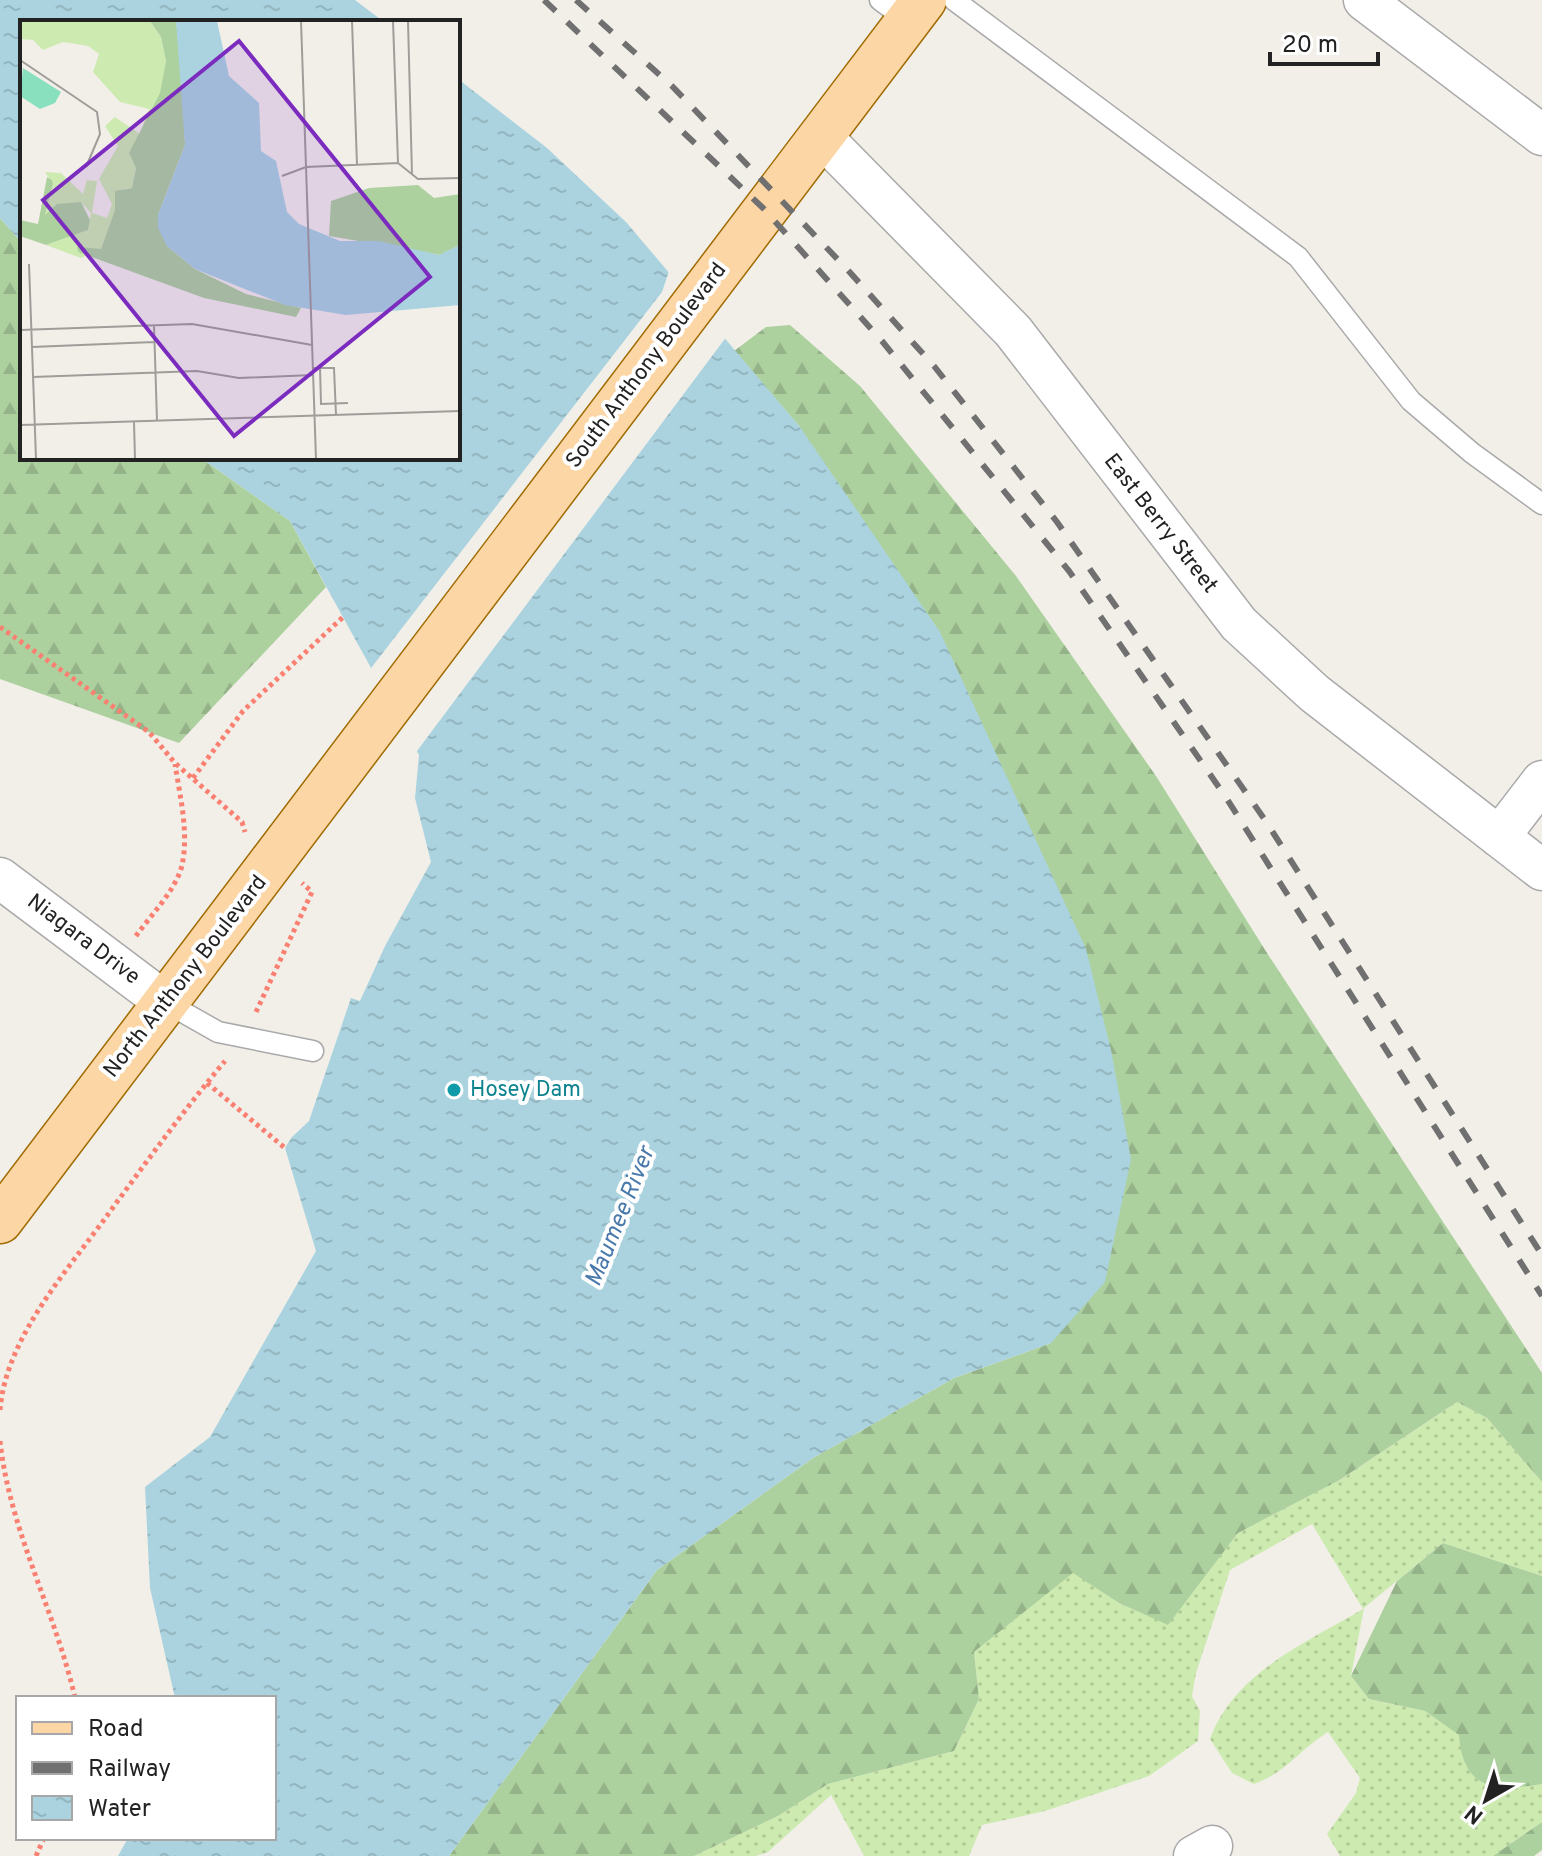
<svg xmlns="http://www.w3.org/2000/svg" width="1542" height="1856" viewBox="0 0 1542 1856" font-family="Overpass,sans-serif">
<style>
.grass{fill:url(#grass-dots)}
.forest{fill:url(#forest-firs)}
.water{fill:url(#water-ripples)}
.pier{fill:#f2efe9}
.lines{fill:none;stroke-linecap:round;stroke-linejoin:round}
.lane-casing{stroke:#a9a9a9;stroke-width:23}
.street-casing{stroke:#a9a9a9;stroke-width:43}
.primary-casing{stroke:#a06b00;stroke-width:47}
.path{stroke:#fa8072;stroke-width:5;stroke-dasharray:4 4;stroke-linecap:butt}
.lane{stroke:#fff;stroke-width:20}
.street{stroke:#fff;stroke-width:40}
.primary{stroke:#fcd6a4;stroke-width:44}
.rail{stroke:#707070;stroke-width:6;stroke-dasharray:16 16;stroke-linecap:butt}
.culture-dot{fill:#0f9aa8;stroke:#fff;stroke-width:3}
.labels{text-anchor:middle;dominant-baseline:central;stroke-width:8;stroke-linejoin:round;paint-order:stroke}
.street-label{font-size:22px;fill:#222;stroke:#fff}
.culture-label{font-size:22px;fill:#0d838f;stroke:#fff;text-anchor:start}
.water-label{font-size:24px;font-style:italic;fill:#4a7aab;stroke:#fff}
.inset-road{fill:none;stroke:#9f9d99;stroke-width:2}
.view{fill:#7b2cbf;fill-opacity:0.15;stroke:#7b2cbf;stroke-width:4}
.inset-edge{fill:none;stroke:#222;stroke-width:4}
</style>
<defs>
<pattern id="grass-dots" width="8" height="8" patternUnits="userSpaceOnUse" patternTransform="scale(2)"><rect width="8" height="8" fill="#cdebb0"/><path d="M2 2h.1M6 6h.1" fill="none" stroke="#b0c997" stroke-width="1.8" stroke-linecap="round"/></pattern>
<pattern id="forest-firs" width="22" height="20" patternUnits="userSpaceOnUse" patternTransform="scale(2)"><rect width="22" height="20" fill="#add19e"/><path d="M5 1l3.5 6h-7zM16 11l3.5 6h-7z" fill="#95b388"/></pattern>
<pattern id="water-ripples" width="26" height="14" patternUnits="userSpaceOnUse" patternTransform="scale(2)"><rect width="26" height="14" fill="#aad3df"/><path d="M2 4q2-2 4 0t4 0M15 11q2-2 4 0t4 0" fill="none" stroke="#92b5bf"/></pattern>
</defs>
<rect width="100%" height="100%" fill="#f2efe9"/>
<!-- grass -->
<path class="grass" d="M 1457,1402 L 1487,1418 L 1542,1482 L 1542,1576 L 1443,1543 L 1364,1608 L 1351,1676 L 1369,1699 L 1425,1711 L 1460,1735 C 1462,1790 1496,1791 1542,1784 L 1542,1822 L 1493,1856 L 1340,1856 L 1327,1834 L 1356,1793 L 1360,1778 L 1328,1732 C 1299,1750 1287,1772 1254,1784 L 1232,1773 L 1210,1739 C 1235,1672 1304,1644 1363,1609 L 1312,1524 L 1230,1570 L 1196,1673 L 1192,1696 L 1200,1711 L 1198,1741 L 1149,1776 L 1045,1811 L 982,1825 L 969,1856 L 864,1856 L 831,1795 L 768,1852 L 756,1856 L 694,1856 L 778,1816 L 828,1784 L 954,1751 L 979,1699 L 974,1652 L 1073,1572 L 1119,1603 L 1168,1624 L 1238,1533 L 1338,1481 Z"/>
<!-- forest -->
<path class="forest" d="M 0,218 L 22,243 L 22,458 L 201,458 L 290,521 L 326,587 L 179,743 L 0,679 Z
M 790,325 L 860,386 L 1016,576 L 1156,776 L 1267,953 L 1542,1373 L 1542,1482 L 1487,1418 L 1457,1402 L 1338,1481 L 1238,1533 L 1168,1625 L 1119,1603 L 1073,1573 L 974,1652 L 979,1699 L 954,1751 L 828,1784 L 778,1816 L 694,1856 L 449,1856 L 657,1570 L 813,1458 L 954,1378 L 1051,1343 L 800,427 L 734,351 L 766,327 Z
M 1443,1543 L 1542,1576 L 1542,1784 C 1495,1792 1463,1790 1459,1735 L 1425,1711 L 1369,1699 L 1351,1676 L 1397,1581 Z
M 1542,1822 L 1542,1850 L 1534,1856 L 1493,1856 Z"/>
<!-- water -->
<path class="water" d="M 0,0 L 355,0 L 384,22 L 22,22 L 22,243 L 0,218 Z
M 458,79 L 547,148 L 626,222 L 800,427 L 940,632 L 1086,949 L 1111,1050 L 1131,1159 L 1105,1282 L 1051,1343 L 954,1378 L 813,1458 L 657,1570 L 449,1856 L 118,1856 L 128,1838 L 274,1838 L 274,1698 L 175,1698 L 150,1588 L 145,1487 L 210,1437 L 316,1251 L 285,1148 L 291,1138 L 309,1121 L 351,998 L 360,1001 L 385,946 L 431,862 L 415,798 L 419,755 L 290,521 L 201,458 L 458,458 Z"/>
<!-- pier -->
<path class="pier" d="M 670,268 L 727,336 L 414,755 L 368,672 L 662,292 Z"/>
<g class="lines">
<!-- lane casing -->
<g class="lane-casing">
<path id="lane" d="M 880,0 L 907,20
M 954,0 L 1298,257 L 1411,401 L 1472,453 L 1542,504
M 165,1002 L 218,1032 L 313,1051"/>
</g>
<!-- street casing -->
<g class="street-casing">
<path id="street" d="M 1364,0 L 1542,135
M 820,135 L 1013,331 L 1239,624 L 1314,693 L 1542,870
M 1499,837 L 1542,781
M 0,878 L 165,1002
M 1194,1856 L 1212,1846"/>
</g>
<!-- primary casing -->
<g class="primary-casing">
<path id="primary" d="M 0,1221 L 924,0"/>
</g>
<!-- path -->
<path class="path" d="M 0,627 L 149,732 L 175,763 L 242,822 L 245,832
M 193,778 L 243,711 L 343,617
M 136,936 C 151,915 173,893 181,869 C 190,836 180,797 175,764
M 256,1012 L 312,892 L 302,883
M 207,1083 L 285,1148
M 0,1410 C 6,1337 68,1270 109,1213 C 147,1161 184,1110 225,1061
M 0,1441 C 10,1532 55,1610 75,1698
M 36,1856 L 44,1838"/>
<!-- lane -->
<use href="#lane" class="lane"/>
<!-- street -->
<use href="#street" class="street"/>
<!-- primary -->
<use href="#primary" class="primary"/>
<!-- rail -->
<path class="rail" d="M 544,0 L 763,208 L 882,341 L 1069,571 L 1225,796 L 1542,1296
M 576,0 L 672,86 L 846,268 L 934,366 L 1057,522 L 1265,820 L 1542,1255"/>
</g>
<!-- markers -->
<circle class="culture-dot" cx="454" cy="1090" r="8"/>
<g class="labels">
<!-- street labels -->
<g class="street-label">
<text transform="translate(647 366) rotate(-53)">South Anthony Boulevard</text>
<text transform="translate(1160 524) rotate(52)">East Berry Street</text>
<text transform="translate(83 940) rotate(37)">Niagara Drive</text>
<text transform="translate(186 977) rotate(-52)">North Anthony Boulevard</text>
</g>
<!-- culture labels -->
<g class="culture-label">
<text x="470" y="1090">Hosey Dam</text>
</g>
<!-- water labels -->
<g class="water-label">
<text transform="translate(621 1217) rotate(-68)">Maumee River</text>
</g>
</g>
<!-- overview -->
<g transform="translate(20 20)">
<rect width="440" height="440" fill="#f2efe9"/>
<path d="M 0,1 L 130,1 L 141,17 L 146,41 L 141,73 L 121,116 L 109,133 L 116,147 L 112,168 L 103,169 L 81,229 L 61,238 L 26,225 L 68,210 L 71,193 L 61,182 L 25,195 L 33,164 L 25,152 L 41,153 L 63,174 L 67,160 L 77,161 L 72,193 L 87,198 L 92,184 L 79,159 L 98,126 L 85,106 L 95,97 L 120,114 L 129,89 L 100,82 L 73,52 L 79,34 L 68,26 L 43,22 L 23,30 L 13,20 L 0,19 Z" fill="#cdebb0"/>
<path d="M 130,1 L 156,1 L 161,32 L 165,125 L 138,195 L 147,226 L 175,249 L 226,274 L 281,288 L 276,297 L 184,278 L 58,232 L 57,227 L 81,229 L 95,190 L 95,171 L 112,168 L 116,148 L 109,133 L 140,73 L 146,41 L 141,17 ZM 27,157 L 32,160 L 33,164 L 25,195 L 37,184 L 61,182 L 70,200 L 68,210 L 26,225 L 0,216 L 0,200 L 18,204 ZM 398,165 L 414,178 L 440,174 L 440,225 L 420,235 L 309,216 L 311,181 L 349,168 Z" fill="#add19e"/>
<path d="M 3,48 L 41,72 L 35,83 L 20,89 L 0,76 Z" fill="#88e0be"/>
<path d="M 156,1 L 197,1 L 209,56 L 239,83 L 241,131 L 256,141 L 267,192 L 279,204 L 320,221 L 359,221 L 419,235 L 440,225 L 440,285 L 326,295 L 265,285 L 175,249 L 147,226 L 138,208 L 138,195 L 165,125 Z" fill="#aad3df"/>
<path class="inset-road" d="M 281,1 L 296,439M 332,1 L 337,145M 373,1 L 378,143M 388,1 L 392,155M 0,40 L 77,92 L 80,114 L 66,147M 262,156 L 286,147 L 378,143 L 398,159 L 440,158M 9,244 L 16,439M 134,305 L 137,401M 0,310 L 172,304 L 292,325M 12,327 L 134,322M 293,348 L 314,348 L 316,395M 300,348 L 301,384 L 328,383M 13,357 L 177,351 L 219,358 L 293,355M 114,402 L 115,439M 0,405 L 440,391"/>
<path class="view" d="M 219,21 L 410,257 L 214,416 L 23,180 Z"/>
<rect width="440" height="440" class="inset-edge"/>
</g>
<!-- legend -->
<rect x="16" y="1696" width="260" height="144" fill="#ffffff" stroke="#a7a7a7" stroke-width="2"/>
<rect x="32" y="1722" width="40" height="12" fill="#fcd6a4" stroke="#a7a7a7" stroke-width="2"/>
<text x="88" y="1736" font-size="24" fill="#222222">Road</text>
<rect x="32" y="1762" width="40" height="12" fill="#707070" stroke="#a7a7a7" stroke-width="2"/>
<text x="88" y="1776" font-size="24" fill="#222222">Railway</text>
<rect x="32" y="1796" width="40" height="24" fill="url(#water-ripples)" stroke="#a7a7a7" stroke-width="2"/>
<text x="88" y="1816" font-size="24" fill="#222222">Water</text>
<!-- north arrow -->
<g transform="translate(1486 1800) rotate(219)" stroke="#ffffff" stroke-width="6" paint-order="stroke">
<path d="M0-6L14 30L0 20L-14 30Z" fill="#222222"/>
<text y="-12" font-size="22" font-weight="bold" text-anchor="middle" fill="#222222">N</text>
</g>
<!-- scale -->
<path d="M1270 52v12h108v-12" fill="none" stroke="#222222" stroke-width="4"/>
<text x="1282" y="52" font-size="24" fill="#222222" stroke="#ffffff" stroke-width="6" paint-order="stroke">20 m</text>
</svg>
